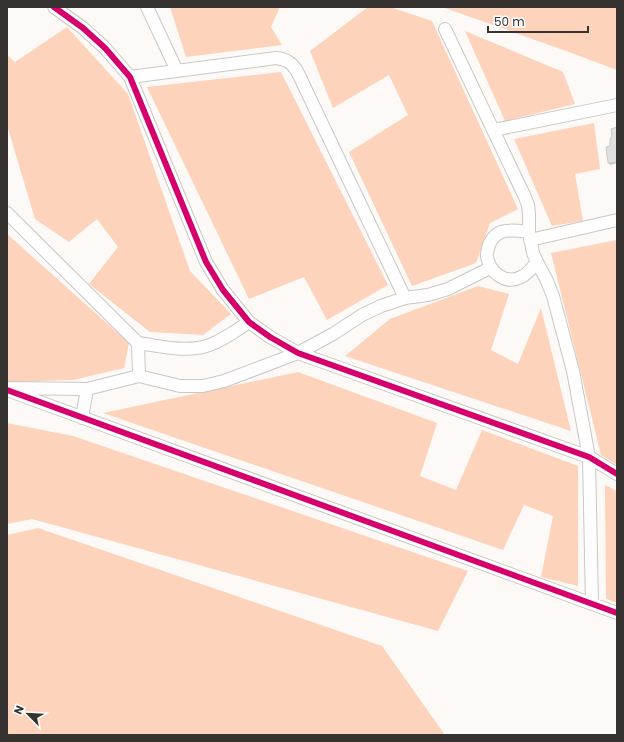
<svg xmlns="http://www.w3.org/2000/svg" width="624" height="742" viewBox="0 0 624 742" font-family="Poppins,sans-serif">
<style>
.green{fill:#fdd3bc}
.shadow{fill:#0003}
.building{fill:#e0e0e0;stroke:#c9caca}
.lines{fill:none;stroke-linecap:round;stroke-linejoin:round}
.minor-casing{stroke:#cac8c6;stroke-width:14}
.minor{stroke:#fffefe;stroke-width:12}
.cycleway-casing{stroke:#fff;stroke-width:8}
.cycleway{stroke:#d6006c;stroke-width:6}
</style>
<rect width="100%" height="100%" fill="#fcf9f7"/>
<!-- green -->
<path class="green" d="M 170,7 L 280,7 L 271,27 L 282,45 L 186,57 Z
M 368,7 L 390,7 L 432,21 L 518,209 L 490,223 L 476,263 L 412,286 L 349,152 L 408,115 L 389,75 L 333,108 L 310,51 Z
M 442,7 L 617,7 L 617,70 L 569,52 Z
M 67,27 L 128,94 L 190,271 L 231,314 L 203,335 L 150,332 L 89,284 L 118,247 L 97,219 L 69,242 L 35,219 L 7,125 L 7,55 L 15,62 Z
M 465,31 L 563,72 L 575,104 L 505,121 Z
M 281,72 L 388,285 L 327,320 L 304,277 L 249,299 L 147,87 Z
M 594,123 L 600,169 L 575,174 L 583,221 L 552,226 L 514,139 Z
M 7,234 L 129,343 L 124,368 L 73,380 L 7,382 Z
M 617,240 L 617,465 L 601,455 L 551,253 Z
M 478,286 L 509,294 L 491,350 L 518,364 L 541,308 L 571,431 L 345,356 L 390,319 Z
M 298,372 L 437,423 L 420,476 L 456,490 L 482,430 L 578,466 L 578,586 L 541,577 L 553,516 L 524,505 L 503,550 L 103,413 Z
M 7,423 L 73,436 L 468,571 L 438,631 L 32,519 L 7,524 Z
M 605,485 L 617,491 L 617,603 L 606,599 Z
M 38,528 L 382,646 L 445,735 L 7,735 L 7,535 Z"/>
<!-- shadow -->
<path class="shadow" d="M 617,128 L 617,163 L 610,165 L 609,163 L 607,148 L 611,147 L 613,138 Z"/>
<!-- building -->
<path class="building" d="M 617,127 L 617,162 L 608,163 L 606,147 L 610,146 L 610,139 L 612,137 L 611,129 Z"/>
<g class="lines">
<!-- minor casing -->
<g class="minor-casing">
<path id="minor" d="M 54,7 L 83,28 L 105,48 L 130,77 L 206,262 L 223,290 L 249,322 L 270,337 L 298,353 L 589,457 L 617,474
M 147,7 L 177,71
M 445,29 L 524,195 L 528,205 L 529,214 L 529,232 L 533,253 L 537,262 L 547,281 L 553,296 L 573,371 L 589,457 L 592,604
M 130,77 L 276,58 C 286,59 291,62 297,71 L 405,298
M 494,130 L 617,105
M 7,213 L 138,343 L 139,376
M 529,232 C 520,231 509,229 501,232 C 494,235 490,241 488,248 C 488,251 486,254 487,257 C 490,273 506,285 521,277 C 528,274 532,268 537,262
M 530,240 L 617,220
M 138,343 C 162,346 188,354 212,344 C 225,339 237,330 249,322
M 10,388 L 87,389 L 139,376 L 180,386 L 203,386 L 224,381 L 298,353 L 333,334 L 362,315 L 381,306 L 405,298 L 428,295 L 448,289 L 490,268
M 7,390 L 617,613
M 82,418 L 87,389"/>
</g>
<!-- minor -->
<use href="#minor" class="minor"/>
<!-- cycleway casing -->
<g class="cycleway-casing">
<path id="cycleway" d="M 54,7 L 83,28 L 105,48 L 130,77 L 206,262 L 223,290 L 249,322 L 270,337 L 298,353 L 589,457 L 617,474
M 7,390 L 617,613"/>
</g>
<!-- cycleway -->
<use href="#cycleway" class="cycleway"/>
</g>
<!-- border -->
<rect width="624" height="742" fill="none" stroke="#353230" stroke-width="16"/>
<!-- north arrow -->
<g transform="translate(28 714) rotate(294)" stroke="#ffffff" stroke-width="3" paint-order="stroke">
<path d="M0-3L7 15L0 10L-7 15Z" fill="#353230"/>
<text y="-6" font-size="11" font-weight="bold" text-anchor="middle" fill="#353230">N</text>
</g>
<!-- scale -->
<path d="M488 26v6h100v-6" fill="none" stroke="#353230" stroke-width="2"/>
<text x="494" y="26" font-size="12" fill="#353230" stroke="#ffffff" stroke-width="3" paint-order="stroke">50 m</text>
</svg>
